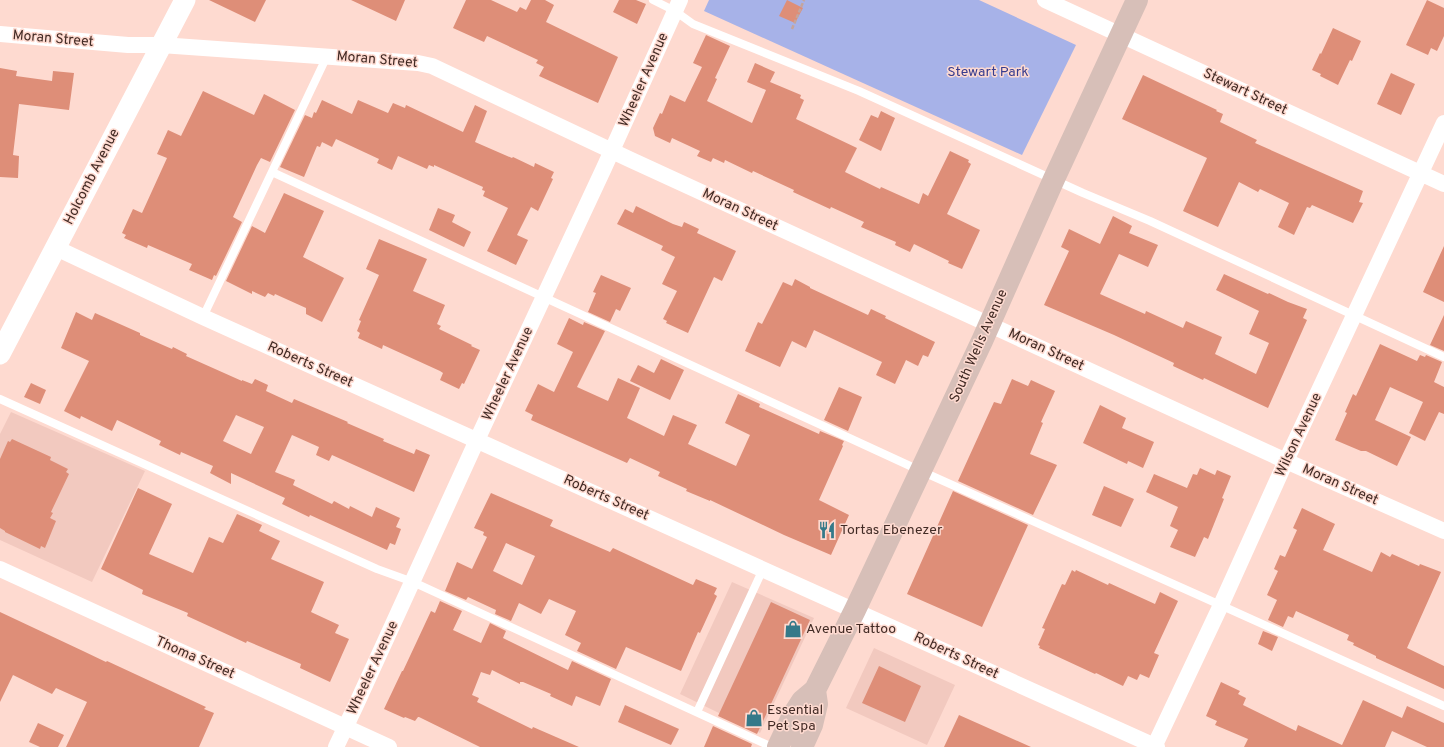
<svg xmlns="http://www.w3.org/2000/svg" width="1444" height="747" viewBox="0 0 1444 747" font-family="Overpass,sans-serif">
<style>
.built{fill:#f2c9bf}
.green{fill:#a7b2e8}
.building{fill:#de8e78;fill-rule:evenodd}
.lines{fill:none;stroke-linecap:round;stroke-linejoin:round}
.path{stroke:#c5a59c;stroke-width:2.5;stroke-dasharray:4 2;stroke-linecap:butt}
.service{stroke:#fff;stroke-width:8}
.minor{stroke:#fff;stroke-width:16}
.tertiary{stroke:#fff;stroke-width:21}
.secondary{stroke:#d7bfb8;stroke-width:22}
.labels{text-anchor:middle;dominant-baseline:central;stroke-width:3;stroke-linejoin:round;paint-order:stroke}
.street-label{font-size:14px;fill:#422b25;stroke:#fedad0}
.park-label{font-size:14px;fill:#373c8e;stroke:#fedad0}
.poi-label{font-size:14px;fill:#422b25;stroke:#fedad0;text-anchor:start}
</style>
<rect width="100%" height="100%" fill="#fedad0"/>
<!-- built -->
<path class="built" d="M 11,412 L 145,471 L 92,582 L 0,540 L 0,434 Z
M 732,582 L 814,618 L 760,733 L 680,694 Z
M 874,648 L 955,685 L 927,745 L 846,708 Z"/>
<!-- green -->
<path class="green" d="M 709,0 L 979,0 L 1076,45 L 1022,155 L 704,11 Z"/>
<!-- building -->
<path class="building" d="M 209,0 L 266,0 L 255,22 Z
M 351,0 L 405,0 L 396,21 Z
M 466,0 L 491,0 L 517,12 L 520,7 L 526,10 L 531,0 L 545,0 L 554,5 L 546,22 L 618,57 L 598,103 L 539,76 L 544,67 L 536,63 L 538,60 L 487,36 L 484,42 L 453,28 Z
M 619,0 L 636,0 L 646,4 L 637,24 L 613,12 Z
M 787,0 L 803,8 L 795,23 L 779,16 Z
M 1427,0 L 1444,8 L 1444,36 L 1437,51 L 1431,48 L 1428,55 L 1406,45 Z
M 1333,28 L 1361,41 L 1352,61 L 1350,60 L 1338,85 L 1320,76 L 1321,74 L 1312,70 L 1320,53 L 1321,54 Z
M 706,35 L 730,46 L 715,78 L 717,79 L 707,101 L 752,123 L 766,90 L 747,82 L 755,63 L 775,72 L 770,82 L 801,95 L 800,98 L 804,100 L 796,119 L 857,148 L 845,172 L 880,189 L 881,187 L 919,204 L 923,193 L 928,196 L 950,151 L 969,160 L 968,162 L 971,164 L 947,214 L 980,230 L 962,269 L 948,263 L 949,261 L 914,244 L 910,252 L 895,245 L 896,242 L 861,227 L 864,222 L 831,207 L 830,209 L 793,192 L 794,190 L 753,171 L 752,173 L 725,160 L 724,163 L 713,158 L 711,162 L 697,156 L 700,151 L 672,138 L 670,143 L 655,136 L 653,128 L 660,113 L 662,114 L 670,95 L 685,102 L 702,67 L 693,63 Z
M 0,68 L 17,71 L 16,76 L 52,81 L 53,71 L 74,73 L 69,110 L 19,104 L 13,155 L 19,156 L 18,178 L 0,177 Z
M 1391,73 L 1415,84 L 1401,115 L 1377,104 Z
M 1143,75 L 1217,110 L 1216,111 L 1223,114 L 1220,122 L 1257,140 L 1255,143 L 1363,191 L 1359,202 L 1363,203 L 1353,223 L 1312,205 L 1310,208 L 1307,207 L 1294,235 L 1278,227 L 1289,203 L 1260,189 L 1258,192 L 1239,182 L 1218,227 L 1183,211 L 1207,158 L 1122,119 Z
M 203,91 L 254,115 L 264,94 L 295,110 L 270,162 L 261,158 L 257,165 L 233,217 L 242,222 L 216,276 L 214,275 L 212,280 L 189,270 L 192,264 L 148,245 L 147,248 L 124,238 L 126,235 L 122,233 L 133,209 L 142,213 L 167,158 L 157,154 L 168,130 L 181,136 Z
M 322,100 L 352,114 L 358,100 L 388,113 L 393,103 L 405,108 L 406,105 L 463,132 L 475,105 L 487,111 L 475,142 L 512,158 L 513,157 L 534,167 L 535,163 L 554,172 L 551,178 L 553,179 L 538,211 L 531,207 L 517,235 L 528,240 L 516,265 L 487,251 L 508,208 L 483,196 L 485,191 L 482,190 L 483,187 L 434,165 L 434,167 L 429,165 L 427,169 L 398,156 L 392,170 L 377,163 L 379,159 L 336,139 L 332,147 L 322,142 L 320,147 L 317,146 L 304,177 L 280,167 L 305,115 L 312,118 L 314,112 L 316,113 Z
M 881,111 L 895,118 L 881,151 L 859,140 L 871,115 L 878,118 Z
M 284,193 L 324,211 L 303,257 L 344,278 L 322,322 L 306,314 L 306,308 L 275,294 L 274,296 L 268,293 L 265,297 L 252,291 L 252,294 L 226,281 L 252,226 L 265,233 Z
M 636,206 L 673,224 L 682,227 L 684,222 L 699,229 L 697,233 L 736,251 L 722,281 L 714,277 L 688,333 L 666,323 L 667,321 L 663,319 L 677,291 L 662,284 L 675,257 L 661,250 L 663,246 L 617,224 L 625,209 L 633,213 Z
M 438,208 L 455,215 L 452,222 L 471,232 L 464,247 L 429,230 Z
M 1113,216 L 1132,226 L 1129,233 L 1158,245 L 1148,267 L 1119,254 L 1100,294 L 1145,314 L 1146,311 L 1183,328 L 1186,321 L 1222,337 L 1215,354 L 1256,374 L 1269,343 L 1249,334 L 1259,311 L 1216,290 L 1224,274 L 1268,294 L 1269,293 L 1288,302 L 1307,309 L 1303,318 L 1307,320 L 1268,408 L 1204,378 L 1203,380 L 1173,366 L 1174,363 L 1114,335 L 1044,305 L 1069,251 L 1061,247 L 1069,229 L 1100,244 Z
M 379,239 L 427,259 L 413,291 L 445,305 L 437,324 L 441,326 L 439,329 L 472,345 L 471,346 L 480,350 L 464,384 L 462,383 L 459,389 L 440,380 L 443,373 L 440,371 L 383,345 L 382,349 L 358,338 L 360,333 L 357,331 L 361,321 L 359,320 L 379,275 L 366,269 Z
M 1444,246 L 1444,302 L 1423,292 Z
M 601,275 L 631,288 L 620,311 L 616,309 L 610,322 L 588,312 L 596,293 L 593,292 Z
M 795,279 L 810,287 L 810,288 L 868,315 L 871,309 L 886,316 L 885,318 L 935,342 L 928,357 L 923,355 L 918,366 L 906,360 L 895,384 L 876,375 L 882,362 L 814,330 L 806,348 L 792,341 L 780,367 L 745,351 L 758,322 L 762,324 L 783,282 L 792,286 Z
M 76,312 L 92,320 L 95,313 L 140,333 L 140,335 L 172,349 L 173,347 L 187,354 L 186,356 L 242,381 L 242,380 L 252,384 L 255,379 L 268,385 L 266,391 L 292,403 L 294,399 L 348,422 L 347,423 L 384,439 L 383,441 L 414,454 L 416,449 L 430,455 L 414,492 L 332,455 L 329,461 L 316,455 L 319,447 L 292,435 L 275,472 L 295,480 L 293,485 L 332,504 L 334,501 L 349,509 L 350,506 L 372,517 L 376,507 L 400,518 L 396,527 L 401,529 L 395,545 L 390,543 L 387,550 L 310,515 L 309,517 L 282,504 L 285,498 L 231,473 L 231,484 L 210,473 L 213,466 L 181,452 L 180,455 L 159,445 L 161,441 L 117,420 L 112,431 L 81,416 L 80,419 L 64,411 L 89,361 L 61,348 ZM 236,415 L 264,427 L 251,454 L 223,441 Z
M 1444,315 L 1444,351 L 1430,345 Z
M 569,318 L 583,325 L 584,322 L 605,331 L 577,387 L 608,401 L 618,378 L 640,388 L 627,418 L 664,436 L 673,415 L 697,425 L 688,444 L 736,466 L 750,435 L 725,423 L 738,394 L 760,404 L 759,407 L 819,434 L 820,431 L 844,441 L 842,445 L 843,446 L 819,500 L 849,515 L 831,555 L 784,535 L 710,500 L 710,501 L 686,491 L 687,489 L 658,476 L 660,472 L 630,458 L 627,463 L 531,420 L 533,415 L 525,411 L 538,384 L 554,392 L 573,352 L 557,344 Z
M 1380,344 L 1417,361 L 1420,355 L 1425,357 L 1426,355 L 1442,362 L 1434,382 L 1444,387 L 1444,414 L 1439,412 L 1425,441 L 1409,433 L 1423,402 L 1390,387 L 1375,420 L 1411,437 L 1397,466 L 1366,451 L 1361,451 L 1335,440 L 1347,413 L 1345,412 L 1353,394 L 1356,396 Z
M 661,359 L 684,370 L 670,400 L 630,381 L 638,365 L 654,373 Z
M 1012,379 L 1028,386 L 1031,380 L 1055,391 L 1041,422 L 1043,423 L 1030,454 L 1057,465 L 1033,515 L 958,481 L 994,402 L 1001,404 Z
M 31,383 L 46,390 L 40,404 L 24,397 Z
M 839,387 L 862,397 L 848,431 L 824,420 Z
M 1100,405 L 1126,418 L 1122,428 L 1154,442 L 1143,468 L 1128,461 L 1127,464 L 1083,443 Z
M 12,439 L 51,457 L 50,460 L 68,469 L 66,472 L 69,474 L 51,512 L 53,513 L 50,518 L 56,521 L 45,548 L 41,546 L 40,549 L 5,532 L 5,531 L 0,528 L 0,459 L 8,441 L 10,442 Z
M 1200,468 L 1215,475 L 1217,470 L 1231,476 L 1222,498 L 1224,499 L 1208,539 L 1204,537 L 1195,557 L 1170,547 L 1178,530 L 1170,526 L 1178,507 L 1146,492 L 1154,474 L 1187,488 L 1193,474 L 1197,475 Z
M 1104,486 L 1134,499 L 1121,527 L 1092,515 Z
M 138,488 L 172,504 L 149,554 L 193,573 L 209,537 L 223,543 L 237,514 L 262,525 L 259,531 L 280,541 L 271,559 L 324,582 L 311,612 L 339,625 L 335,633 L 349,639 L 330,682 L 300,668 L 301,664 L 247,641 L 246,643 L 187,616 L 188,613 L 142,594 L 143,590 L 101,569 Z
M 953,491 L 1028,525 L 982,627 L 907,594 Z
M 491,493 L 553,520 L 550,526 L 610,552 L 613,548 L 693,585 L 696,579 L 717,588 L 714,594 L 717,596 L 700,633 L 698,632 L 681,671 L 626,647 L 616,669 L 577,651 L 581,643 L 565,635 L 576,611 L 549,599 L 541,614 L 519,603 L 511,621 L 495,614 L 496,610 L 468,597 L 466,600 L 445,591 L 457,562 L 472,569 L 487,537 L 483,535 L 484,532 L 474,528 ZM 506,543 L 535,556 L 522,585 L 493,571 Z
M 1302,508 L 1335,524 L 1323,550 L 1372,572 L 1381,552 L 1390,557 L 1392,554 L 1419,566 L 1420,564 L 1441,572 L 1407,648 L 1444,666 L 1444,689 L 1376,658 L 1376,656 L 1353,645 L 1354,643 L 1347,640 L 1349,635 L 1296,611 L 1293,618 L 1288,616 L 1283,627 L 1268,620 L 1277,600 L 1267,595 L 1278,571 L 1274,569 L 1280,555 L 1285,557 L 1297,530 L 1293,528 Z
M 1072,570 L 1075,572 L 1076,570 L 1108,585 L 1109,583 L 1155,604 L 1160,592 L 1178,601 L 1154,653 L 1159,655 L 1149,678 L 1140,674 L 1137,680 L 1128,676 L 1123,686 L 1096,673 L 1095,674 L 1039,648 L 1040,646 L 1038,645 L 1045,629 L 1042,628 L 1062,584 L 1065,585 Z
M 440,601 L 462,611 L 453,630 L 481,643 L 490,623 L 506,631 L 503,638 L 568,670 L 572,661 L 611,679 L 600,706 L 576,696 L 572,706 L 550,696 L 551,694 L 523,682 L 520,682 L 520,684 L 492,670 L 490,675 L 481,672 L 472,695 L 479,698 L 477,702 L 532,729 L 533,727 L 579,747 L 480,747 L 419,717 L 418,717 L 415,721 L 405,717 L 404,718 L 384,709 L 402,671 L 403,671 L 431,611 L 435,613 Z
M 771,602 L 810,620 L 757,734 L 718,716 Z
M 0,612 L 83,651 L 106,662 L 107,661 L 206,707 L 204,709 L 214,713 L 199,747 L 66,747 L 87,702 L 56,688 L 52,694 L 13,675 L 0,702 Z
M 1263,631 L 1278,637 L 1272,651 L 1258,644 Z
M 879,666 L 921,686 L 905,722 L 862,703 Z
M 1221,682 L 1240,691 L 1238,694 L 1246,698 L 1243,705 L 1296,731 L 1298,725 L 1342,745 L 1363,700 L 1402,718 L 1407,706 L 1444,723 L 1444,747 L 1427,747 L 1392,731 L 1385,747 L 1244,747 L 1248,739 L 1215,725 L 1217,721 L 1206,716 Z
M 625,705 L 679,729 L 671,745 L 618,722 Z
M 959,715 L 1031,747 L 944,747 Z
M 38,723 L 64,735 L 58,747 L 40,747 L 29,742 Z
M 713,726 L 752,744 L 751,747 L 704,747 Z"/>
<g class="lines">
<!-- path -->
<path class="path" d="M 792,29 L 804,0"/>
<!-- service -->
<path class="service" d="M 653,0 L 675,11 L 693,24 L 859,91 L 1083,193 L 1150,221 L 1444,357
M 272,172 L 921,471 L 1198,595 L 1444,706
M 203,317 L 327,56
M 0,399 L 377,569 L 413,582 L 772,747
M 697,712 L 763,569"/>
<!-- minor -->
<path class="minor" d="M 1045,0 L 1444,184
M 0,34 L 128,45 L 161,45 L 418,63 L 432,66 L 629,159 L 1286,461 L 1444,531
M 56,248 L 203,317 L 1157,747
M 0,569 L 389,747
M 336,747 L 356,705 L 477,440 L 604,168 L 680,0
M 1154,747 L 1221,605 L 1286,461 L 1444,123"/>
<!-- tertiary -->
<path class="tertiary" d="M 0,354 L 185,0"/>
<!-- secondary -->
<path class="secondary" d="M 778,747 L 793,715 L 802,701 L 815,690 L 855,610 L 982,341 L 1054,179 L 1137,0
M 802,747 L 812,725 L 817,704 L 815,690"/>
</g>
<!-- icons -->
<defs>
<g id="restaurant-bare" transform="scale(1.38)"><path d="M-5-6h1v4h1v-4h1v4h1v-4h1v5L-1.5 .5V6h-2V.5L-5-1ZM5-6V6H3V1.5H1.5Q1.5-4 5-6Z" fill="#357989" stroke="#fedad0" stroke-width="2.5" paint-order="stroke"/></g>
<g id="shop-bare" transform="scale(1.38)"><path d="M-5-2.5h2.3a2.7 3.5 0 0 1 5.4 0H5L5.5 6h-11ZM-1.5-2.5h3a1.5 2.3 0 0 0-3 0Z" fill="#357989" stroke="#fedad0" stroke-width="2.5" paint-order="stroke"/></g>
</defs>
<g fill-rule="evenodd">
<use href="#restaurant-bare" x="827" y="530"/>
<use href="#shop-bare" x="793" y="629"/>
<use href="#shop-bare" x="754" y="718"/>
</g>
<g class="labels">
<!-- street labels -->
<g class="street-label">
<text transform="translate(53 39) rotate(5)">Moran Street</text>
<text transform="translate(377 60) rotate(5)">Moran Street</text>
<text transform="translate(644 80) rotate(-66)">Wheeler Avenue</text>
<text transform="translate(1245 92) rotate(25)">Stewart Street</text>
<text transform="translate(92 177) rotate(-63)">Holcomb Avenue</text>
<text transform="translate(740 210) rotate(25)">Moran Street</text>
<text transform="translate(979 346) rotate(-66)">South Wells Avenue</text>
<text transform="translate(1046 350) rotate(25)">Moran Street</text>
<text transform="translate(310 365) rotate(24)">Roberts Street</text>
<text transform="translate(508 374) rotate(-65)">Wheeler Avenue</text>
<text transform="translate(1299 435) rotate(-65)">Wilson Avenue</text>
<text transform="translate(1340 485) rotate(24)">Moran Street</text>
<text transform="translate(606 498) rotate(24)">Roberts Street</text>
<text transform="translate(956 656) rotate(25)">Roberts Street</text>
<text transform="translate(195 658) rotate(24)">Thoma Street</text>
<text transform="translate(373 668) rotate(-65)">Wheeler Avenue</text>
</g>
<!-- park labels -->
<g class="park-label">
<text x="988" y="72">Stewart Park</text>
</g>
<!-- poi labels -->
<g class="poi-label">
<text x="840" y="530">Tortas Ebenezer</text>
<text x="806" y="629">Avenue Tattoo</text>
<text x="767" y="710">Essential<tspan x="767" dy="16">Pet Spa</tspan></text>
</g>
</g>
</svg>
